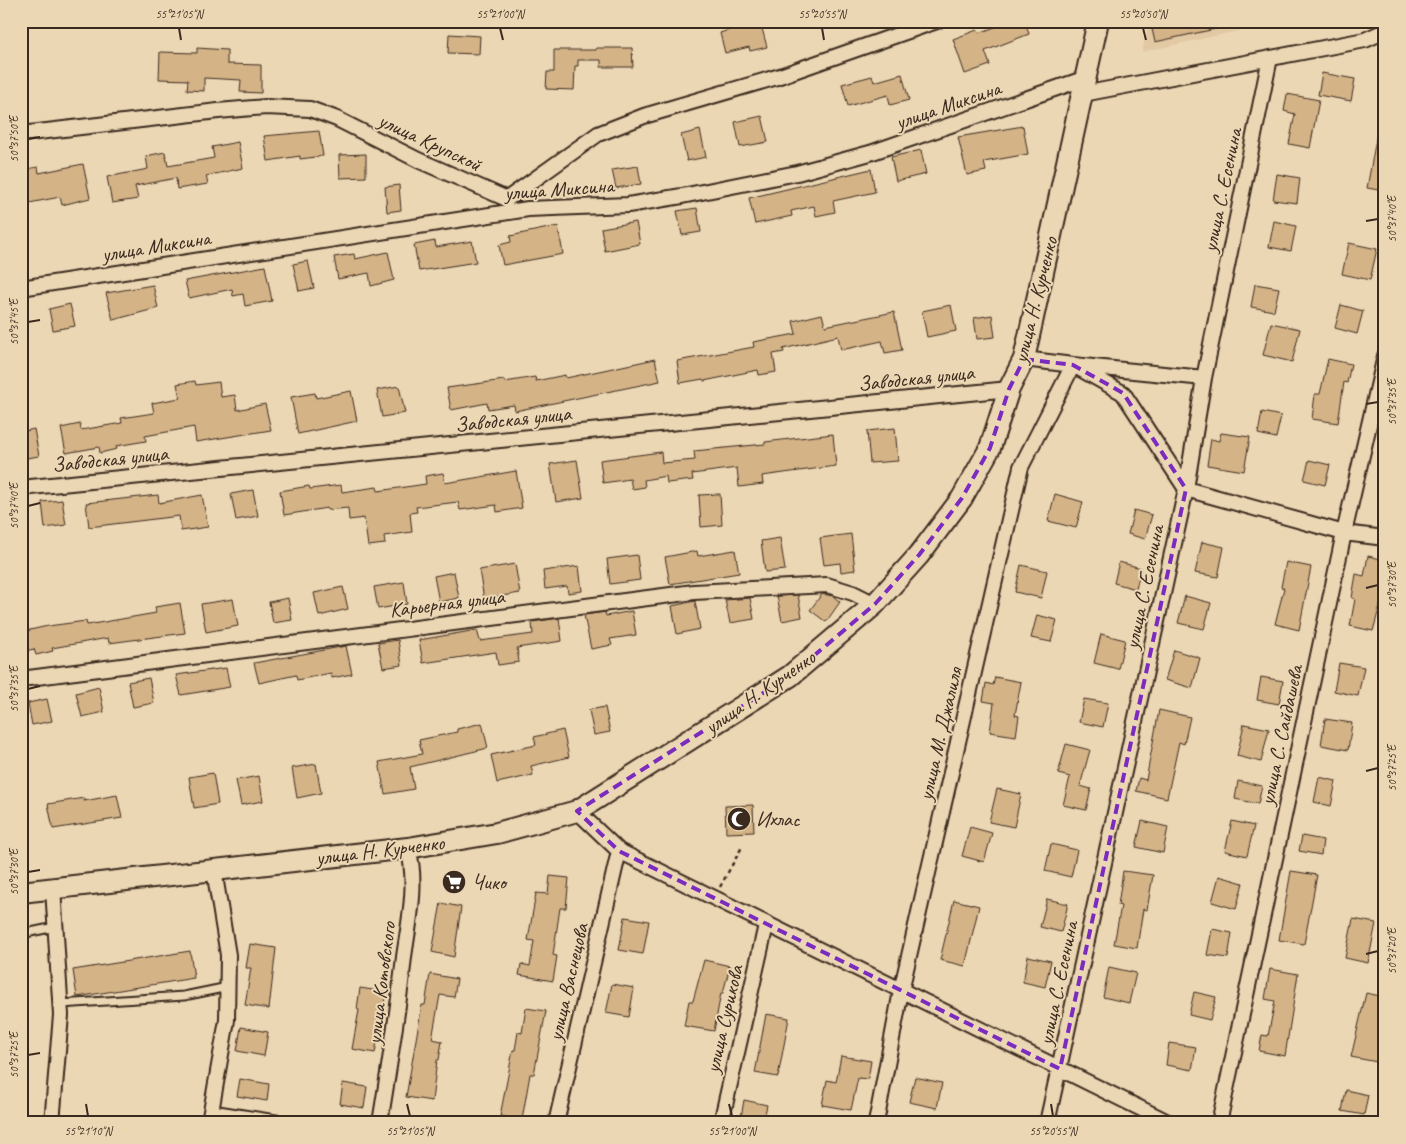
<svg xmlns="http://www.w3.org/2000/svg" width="1406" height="1144" viewBox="0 0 1406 1144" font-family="Caveat,sans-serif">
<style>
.built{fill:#e2c9a4}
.building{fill:#d4b387;stroke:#3b2a1e}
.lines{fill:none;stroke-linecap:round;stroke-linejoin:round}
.lane-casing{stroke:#3b2a1e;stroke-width:11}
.street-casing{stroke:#3b2a1e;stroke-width:18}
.secondary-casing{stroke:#3b2a1e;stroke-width:24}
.path{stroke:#3b2a1e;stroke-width:2.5;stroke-dasharray:4 4;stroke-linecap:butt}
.lane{stroke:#ecd7b5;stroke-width:7}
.street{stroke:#ecd7b5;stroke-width:14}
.secondary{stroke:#ecd7b5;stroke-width:20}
.marked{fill:none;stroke:#7b2cbf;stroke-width:4;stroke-dasharray:10 6;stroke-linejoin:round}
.ticks{fill:none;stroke:#3b2a1e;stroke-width:2}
.labels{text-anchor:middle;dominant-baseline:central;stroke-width:4;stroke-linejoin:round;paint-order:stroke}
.street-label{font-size:21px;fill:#3b2a1e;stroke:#ecd7b5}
.poi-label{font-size:21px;fill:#3b2a1e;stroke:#ecd7b5;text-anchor:start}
.neatline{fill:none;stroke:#3b2a1e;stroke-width:2}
.ticks-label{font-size:12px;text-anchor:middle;fill:#3b2a1e}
</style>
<rect width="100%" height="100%" fill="#ecd7b5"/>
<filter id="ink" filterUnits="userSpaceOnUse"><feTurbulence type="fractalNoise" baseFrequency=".02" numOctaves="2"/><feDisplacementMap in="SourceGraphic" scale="10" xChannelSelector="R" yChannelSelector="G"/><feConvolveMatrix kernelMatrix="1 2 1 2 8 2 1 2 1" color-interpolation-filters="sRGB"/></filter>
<g filter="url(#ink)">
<!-- built -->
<path class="built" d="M 1149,21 L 1284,21 L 1142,52 Z"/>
<!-- building -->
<path class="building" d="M 756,21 L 760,21 L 767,47 L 750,51 L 749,47 L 725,53 L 720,33 Z
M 1011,21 L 1025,21 L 1029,34 L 985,51 L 990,65 L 965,74 L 953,39 L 977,30 L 979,33 Z
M 1189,21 L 1228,21 L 1229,26 L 1155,42 L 1152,29 Z
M 449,34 L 480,36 L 479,54 L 448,53 Z
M 197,48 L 227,50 L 227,64 L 261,65 L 261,93 L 240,92 L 241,80 L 204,78 L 204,91 L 187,90 L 188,80 L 159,79 L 160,52 L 197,53 Z
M 596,48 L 632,48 L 633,67 L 601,67 L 601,60 L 578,60 L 578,66 L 575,66 L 574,90 L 546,89 L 547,72 L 554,72 L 554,50 L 596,50 Z
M 1322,73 L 1355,79 L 1351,101 L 1318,95 Z
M 902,74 L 909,100 L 890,105 L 888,95 L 848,106 L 842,84 L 872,76 L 874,82 Z
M 1287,94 L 1319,100 L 1310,148 L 1289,144 L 1295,114 L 1284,111 Z
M 762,116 L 768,142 L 740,147 L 735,122 Z
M 1380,117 L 1385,118 L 1385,191 L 1367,188 Z
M 1023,126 L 1028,154 L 984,162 L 986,171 L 967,175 L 958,137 Z
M 700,130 L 706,157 L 687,161 L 681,135 Z
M 319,131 L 323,156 L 300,159 L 300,156 L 268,161 L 264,136 Z
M 238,142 L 243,168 L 206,176 L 208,184 L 177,189 L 176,178 L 135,186 L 138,199 L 112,203 L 107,177 L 148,169 L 146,156 L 165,152 L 168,166 L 214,158 L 212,147 Z
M 921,150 L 926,174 L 896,181 L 891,157 Z
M 366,154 L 366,177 L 340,178 L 339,155 Z
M 83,164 L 90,198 L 62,205 L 60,197 L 24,204 L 21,170 L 38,167 L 39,173 Z
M 638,166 L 641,184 L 616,188 L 612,170 Z
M 871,169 L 875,192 L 833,201 L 835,212 L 816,216 L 814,206 L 791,211 L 792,216 L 755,224 L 749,198 Z
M 1277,174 L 1300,178 L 1297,203 L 1273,200 Z
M 399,185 L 401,210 L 387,212 L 385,187 Z
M 697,208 L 701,232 L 682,235 L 677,211 Z
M 1274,221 L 1296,226 L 1291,251 L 1269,247 Z
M 636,222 L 640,244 L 605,251 L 601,228 Z
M 558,226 L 563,254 L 503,265 L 499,245 L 511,242 L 510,236 Z
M 435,241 L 436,247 L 472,241 L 476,262 L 419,271 L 414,245 Z
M 1349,243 L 1377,249 L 1370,280 L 1342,274 Z
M 388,252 L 394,280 L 371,286 L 369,273 L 338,279 L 334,257 L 354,254 L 355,259 Z
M 308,261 L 314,288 L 299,291 L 293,264 Z
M 265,266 L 272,301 L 245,306 L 243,294 L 233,296 L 232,289 L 189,298 L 185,281 Z
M 1255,284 L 1279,288 L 1274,311 L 1251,307 Z
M 153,285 L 158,308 L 113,320 L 106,293 Z
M 70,304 L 75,326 L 53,330 L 49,309 Z
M 951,305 L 956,331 L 927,337 L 922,311 Z
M 1341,305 L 1363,311 L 1357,334 L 1335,328 Z
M 894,312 L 902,350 L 885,353 L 882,341 L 841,350 L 838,336 L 783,349 L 784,352 L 773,354 L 776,372 L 759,375 L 758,370 L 704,381 L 703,379 L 680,383 L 677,361 L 754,347 L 753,342 L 796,334 L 793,321 L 822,314 L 825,326 Z
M 992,315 L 995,337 L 977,339 L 974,318 Z
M 1271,323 L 1300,329 L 1292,362 L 1263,355 Z
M 655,359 L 660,381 L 515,411 L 514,405 L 488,409 L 487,403 L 451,410 L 447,388 L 504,380 L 505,382 L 535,377 L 536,381 L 565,375 L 566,378 Z
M 1328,359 L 1351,364 L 1347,383 L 1344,382 L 1338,423 L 1312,419 L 1315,394 L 1320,394 Z
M 195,381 L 196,385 L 219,382 L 221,397 L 235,395 L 237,410 L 265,404 L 271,430 L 196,442 L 194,427 L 145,436 L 146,441 L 116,446 L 117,449 L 100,453 L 99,447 L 66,453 L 61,428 L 80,424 L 81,430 L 122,423 L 121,418 L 154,413 L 152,403 L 180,398 L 177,384 Z
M 399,386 L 405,413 L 382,417 L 377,390 Z
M 351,391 L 357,421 L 298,434 L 291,397 L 315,393 L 316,398 Z
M 1262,412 L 1281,416 L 1276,438 L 1258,434 Z
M 895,428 L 898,461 L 870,463 L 867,431 Z
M 34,429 L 39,456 L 21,459 L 21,432 Z
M 1221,433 L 1250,437 L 1244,471 L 1207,465 L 1211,439 L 1219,441 Z
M 833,434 L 836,466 L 762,476 L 763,484 L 739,487 L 737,468 L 692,474 L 693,480 L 667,483 L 666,476 L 644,480 L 645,487 L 632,489 L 630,479 L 603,483 L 600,460 L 661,452 L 662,463 L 695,460 L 694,451 L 765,444 L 765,442 Z
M 577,460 L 583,498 L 556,502 L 550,464 Z
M 1309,460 L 1330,465 L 1325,485 L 1304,480 Z
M 516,471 L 522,508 L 497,512 L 496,505 L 460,510 L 458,502 L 416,507 L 417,512 L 410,513 L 412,532 L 384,536 L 385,544 L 368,546 L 364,518 L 349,520 L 348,508 L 327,510 L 327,508 L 284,515 L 280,491 L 309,486 L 310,489 L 341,485 L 342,492 L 377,487 L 378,491 L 426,484 L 425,476 L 443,473 L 445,483 Z
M 253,490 L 258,516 L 236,520 L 231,494 Z
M 720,494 L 722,525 L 701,527 L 699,495 Z
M 1055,494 L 1083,502 L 1076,528 L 1048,521 Z
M 158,495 L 159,503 L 202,495 L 208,527 L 181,531 L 179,516 L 89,527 L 86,503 Z
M 62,500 L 66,525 L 45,528 L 42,502 Z
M 1134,510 L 1152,515 L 1145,539 L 1128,534 Z
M 851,534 L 855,570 L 841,572 L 840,563 L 824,565 L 820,538 Z
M 780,538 L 785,570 L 765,572 L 761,541 Z
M 1202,542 L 1224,547 L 1218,577 L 1195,573 Z
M 735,550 L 739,573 L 670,584 L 665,557 L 697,551 L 698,556 Z
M 637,555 L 640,580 L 610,584 L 607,559 Z
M 1368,556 L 1385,560 L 1385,587 L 1373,631 L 1350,626 L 1355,599 L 1352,598 L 1356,574 L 1364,576 Z
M 1119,562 L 1141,568 L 1136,589 L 1114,583 Z
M 1286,562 L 1311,567 L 1299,630 L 1275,624 L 1284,588 L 1281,587 Z
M 515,564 L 520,593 L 484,599 L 479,570 Z
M 1021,565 L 1047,571 L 1041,598 L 1015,592 Z
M 579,566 L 582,591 L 568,593 L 567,586 L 545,589 L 543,571 Z
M 454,572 L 459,598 L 439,602 L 434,576 Z
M 404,582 L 407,604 L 378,609 L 374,587 Z
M 343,587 L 348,609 L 319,616 L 314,593 Z
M 822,594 L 833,596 L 840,602 L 826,622 L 810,610 Z
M 798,595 L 802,617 L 782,621 L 777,596 Z
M 1185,596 L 1211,603 L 1204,629 L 1178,623 Z
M 288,598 L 292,620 L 273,623 L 269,602 Z
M 750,598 L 754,619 L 730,623 L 725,600 Z
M 233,599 L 238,626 L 206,632 L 201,604 Z
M 695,601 L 700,629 L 677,634 L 672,606 Z
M 180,603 L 185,633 L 109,643 L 108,638 L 52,648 L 53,651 L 36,655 L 34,649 L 21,652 L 21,632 L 48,626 L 86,621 L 87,625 L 156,613 L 155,607 Z
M 632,611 L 636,635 L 610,639 L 612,645 L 591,649 L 584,615 L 605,612 L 606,616 Z
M 1037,615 L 1057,620 L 1051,642 L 1031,638 Z
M 559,618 L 562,641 L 517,648 L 519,662 L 498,665 L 496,652 L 423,663 L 419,640 L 477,630 L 480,641 L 533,634 L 532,622 Z
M 1101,634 L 1125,640 L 1118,669 L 1094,663 Z
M 398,640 L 402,665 L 383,668 L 378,643 Z
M 346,646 L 352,674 L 332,678 L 331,673 L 297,680 L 296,675 L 259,683 L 254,663 Z
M 1174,650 L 1200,658 L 1192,688 L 1165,680 Z
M 1339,663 L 1364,667 L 1358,696 L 1334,691 Z
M 226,668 L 230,687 L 181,695 L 176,675 Z
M 995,677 L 1021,682 L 1015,715 L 1019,716 L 1016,736 L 990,732 L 994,703 L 983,701 L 986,683 L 993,685 Z
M 1261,677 L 1283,681 L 1279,704 L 1257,700 Z
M 149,678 L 154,703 L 133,707 L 128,682 Z
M 99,687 L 104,712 L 82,717 L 76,693 Z
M 47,699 L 52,721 L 32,725 L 28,703 Z
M 1084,699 L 1108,703 L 1103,727 L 1079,722 Z
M 605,707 L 610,732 L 594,735 L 589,710 Z
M 1159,710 L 1190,717 L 1184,744 L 1179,742 L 1167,798 L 1136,791 L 1139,778 L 1146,780 Z
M 1325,719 L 1352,723 L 1348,750 L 1321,745 Z
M 482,723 L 488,748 L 410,767 L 414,789 L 385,794 L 379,762 L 422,754 L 419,740 L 457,732 L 457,729 Z
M 1244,724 L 1269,729 L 1261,762 L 1237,756 Z
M 563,730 L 569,757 L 531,766 L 533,775 L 497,783 L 491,755 L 536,745 L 534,737 Z
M 1066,744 L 1090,750 L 1080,786 L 1091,789 L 1086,810 L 1063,805 L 1070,777 L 1058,774 Z
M 316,764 L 321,793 L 297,798 L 292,768 Z
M 213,773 L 218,804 L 194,808 L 189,777 Z
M 259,776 L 263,801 L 241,805 L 236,780 Z
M 1319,777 L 1336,781 L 1331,806 L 1314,802 Z
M 1238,781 L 1262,786 L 1258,804 L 1235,799 Z
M 997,789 L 1021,794 L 1014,827 L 989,822 Z
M 117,795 L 122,818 L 53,829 L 48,804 L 84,798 L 84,801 Z
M 753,805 L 754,832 L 726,833 L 725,806 Z
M 1142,821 L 1168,827 L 1163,853 L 1136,847 Z
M 1232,821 L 1254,826 L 1247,856 L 1225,851 Z
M 970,827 L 992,833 L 984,862 L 962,856 Z
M 1302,836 L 1323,840 L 1321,855 L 1299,851 Z
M 1051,844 L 1077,850 L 1071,877 L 1045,871 Z
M 1123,871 L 1153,875 L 1147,910 L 1143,909 L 1137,948 L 1114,944 L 1121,906 L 1118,905 Z
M 1291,871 L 1317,875 L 1304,944 L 1279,940 Z
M 550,876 L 569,878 L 566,908 L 560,908 L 553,955 L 557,956 L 553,981 L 519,975 L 521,964 L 530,966 L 534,941 L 528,940 L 536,893 L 548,894 Z
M 1219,876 L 1243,883 L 1236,909 L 1212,902 Z
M 1047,899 L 1068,904 L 1061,932 L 1040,927 Z
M 954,900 L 979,906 L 965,966 L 940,960 Z
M 441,903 L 461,907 L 454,957 L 432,952 Z
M 625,917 L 649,921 L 643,954 L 619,950 Z
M 1353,919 L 1376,923 L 1368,963 L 1345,958 Z
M 1212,929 L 1232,933 L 1228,958 L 1207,955 Z
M 250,944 L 276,948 L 269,1009 L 245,1005 L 251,968 L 246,968 Z
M 190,951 L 194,978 L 77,997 L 73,970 Z
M 1028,956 L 1051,961 L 1045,987 L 1023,982 Z
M 704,960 L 730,966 L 723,993 L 721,993 L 714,1031 L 684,1026 L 689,1001 L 693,1001 Z
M 1109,967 L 1136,973 L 1129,1003 L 1103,997 Z
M 1270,969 L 1298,974 L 1285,1056 L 1259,1051 L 1262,1035 L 1268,1036 L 1275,1001 L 1265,999 Z
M 430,974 L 457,979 L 454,997 L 440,995 L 432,1039 L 442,1041 L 439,1060 L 437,1060 L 432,1101 L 406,1097 L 422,1005 L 425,1005 Z
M 612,984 L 634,988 L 629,1017 L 606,1013 Z
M 360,988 L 386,992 L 375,1053 L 352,1049 L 359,1010 L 357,1009 Z
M 1194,992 L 1216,997 L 1210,1020 L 1189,1015 Z
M 1366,993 L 1385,997 L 1384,1027 L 1377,1062 L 1351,1057 Z
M 526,1008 L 546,1011 L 534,1074 L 530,1074 L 522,1120 L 500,1116 L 513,1050 L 515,1050 L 518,1032 L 522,1033 Z
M 766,1014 L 789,1018 L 778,1077 L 755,1073 Z
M 241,1027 L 268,1032 L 264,1056 L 237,1051 Z
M 1169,1043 L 1196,1047 L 1192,1070 L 1166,1065 Z
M 841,1056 L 871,1061 L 868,1079 L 858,1078 L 851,1110 L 822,1105 L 827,1080 L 836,1082 Z
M 915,1077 L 942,1083 L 937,1108 L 909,1102 Z
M 240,1079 L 269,1084 L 267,1101 L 237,1096 Z
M 343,1083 L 367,1087 L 364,1108 L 340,1104 Z
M 1346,1090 L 1368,1095 L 1364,1115 L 1342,1111 Z
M 744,1100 L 767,1105 L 763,1123 L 740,1123 Z"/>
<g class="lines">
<!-- lane casing -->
<g class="lane-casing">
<path id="lane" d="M 21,934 L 55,927
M 60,1004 L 184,996 L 228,987
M 212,1109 L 302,1123"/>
</g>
<!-- street casing -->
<g class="street-casing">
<path id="street" d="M 1083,94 L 1365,40 L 1385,31
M 21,134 L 218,111 L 266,107 L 310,109 L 337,119 L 418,160 L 507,199 L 598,134 L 644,116 L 777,77 L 937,21
M 21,288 L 528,209 L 628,205 L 682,196 L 797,173 L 870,153 L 1086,78
M 1024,359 L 1073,365 L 1123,393 L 1186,489 L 1344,533 L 1385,538
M 21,488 L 1009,389
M 21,679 L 694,592 L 827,585 L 853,593 L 875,604
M 577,811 L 619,851 L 1170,1123
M 52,1123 L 61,1015 L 53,888
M 209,1123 L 227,1020 L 228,955 L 214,870
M 380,1123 C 389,1068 398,1013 404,957 C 409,921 418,883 408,848
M 556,1123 L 619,851
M 721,1123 L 766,925
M 876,1123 L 901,991 L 1021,467 L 1073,365 L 1204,378
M 1047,1123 L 1186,489 L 1204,378 L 1270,58
M 1219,1123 L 1344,533 L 1385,356"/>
</g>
<!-- secondary casing -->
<g class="secondary-casing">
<path id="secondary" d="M 21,892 L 408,848 L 497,833 L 577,811 L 790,676 L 875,604 L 919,555 L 962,498 L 990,448 L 1009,389 L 1024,359 L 1098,21"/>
</g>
<!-- path -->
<path class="path" d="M 720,887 L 742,847"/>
<!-- lane -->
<use href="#lane" class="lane"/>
<!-- street -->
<use href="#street" class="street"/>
<!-- secondary -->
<use href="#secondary" class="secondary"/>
</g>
</g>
<!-- marked area -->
<path class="marked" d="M 1024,359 L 1073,365 L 1123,393 L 1186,489 L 1060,1069 L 619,851 L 577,811 L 790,676 L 875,604 L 919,555 L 962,498 L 990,448 L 1009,389 Z"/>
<!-- ticks -->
<path class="ticks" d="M 179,28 L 181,40M 500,28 L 503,40M 822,28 L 824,40M 1143,28 L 1146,40M 28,139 L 40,137M 1366,221 L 1378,219M 28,322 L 40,320M 1366,404 L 1378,402M 28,506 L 40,503M 1366,588 L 1378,585M 28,689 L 40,686M 1366,771 L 1378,768M 28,872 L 40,870M 1366,954 L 1378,951M 28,1055 L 40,1053M 86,1104 L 88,1116M 407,1104 L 410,1116M 729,1104 L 732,1116M 1051,1104 L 1053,1116"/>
<!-- icons -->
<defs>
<g id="mosque-disc" transform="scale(1.25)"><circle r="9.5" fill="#3b2a1e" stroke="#ecd7b5"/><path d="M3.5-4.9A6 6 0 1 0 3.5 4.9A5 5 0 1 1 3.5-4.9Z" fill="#fff"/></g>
<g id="supermarket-disc" transform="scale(1.25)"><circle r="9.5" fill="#3b2a1e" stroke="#ecd7b5"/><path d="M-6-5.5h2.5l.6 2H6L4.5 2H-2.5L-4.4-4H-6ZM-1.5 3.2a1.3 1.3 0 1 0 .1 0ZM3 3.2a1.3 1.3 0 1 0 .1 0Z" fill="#fff"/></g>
</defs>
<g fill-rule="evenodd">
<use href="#mosque-disc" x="739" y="819"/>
<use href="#supermarket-disc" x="454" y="882"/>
</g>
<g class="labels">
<!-- street labels -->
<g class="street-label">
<text transform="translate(948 105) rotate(-19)">улица Миксина</text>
<text transform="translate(430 142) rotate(25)">улица Крупской</text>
<text transform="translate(559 189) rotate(-4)">улица Миксина</text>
<text transform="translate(1222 190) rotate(-78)">улица С. Есенина</text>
<text transform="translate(156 246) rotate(-9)">улица Миксина</text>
<text transform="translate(1035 300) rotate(-76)">улица Н. Курченко</text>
<text transform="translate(916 378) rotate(-6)">Заводская улица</text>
<text transform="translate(513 419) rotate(-6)">Заводская улица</text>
<text transform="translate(110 459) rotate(-6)">Заводская улица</text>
<text transform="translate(1144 587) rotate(-78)">улица С. Есенина</text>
<text transform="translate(447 603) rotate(-7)">Карьерная улица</text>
<text transform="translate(760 692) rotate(-35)">улица Н. Курченко</text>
<text transform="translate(940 734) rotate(-77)">улица М. Джалиля</text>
<text transform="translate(1281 735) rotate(-78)">улица С. Сайдашева</text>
<text transform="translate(380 850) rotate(-7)">улица Н. Курченко</text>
<text transform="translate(568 982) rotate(-77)">улица Васнецова</text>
<text transform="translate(381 983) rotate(-83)">улица Котовского</text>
<text transform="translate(1058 983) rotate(-78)">улица С. Есенина</text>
<text transform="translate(724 1019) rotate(-77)">улица Сурикова</text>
</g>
<!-- poi labels -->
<g class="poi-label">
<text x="756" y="819">Ихлас</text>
<text x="472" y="882">Чико</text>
</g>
</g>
<!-- margin -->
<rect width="1406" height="1144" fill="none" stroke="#ecd7b5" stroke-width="55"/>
<rect x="28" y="28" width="1350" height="1088" class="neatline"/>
<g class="ticks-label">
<text x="179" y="18">55°21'05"N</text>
<text x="500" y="18">55°21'00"N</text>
<text x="822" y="18">55°20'55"N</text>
<text x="1143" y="18">55°20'50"N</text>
<text transform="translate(14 139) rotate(-90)" y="4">50°37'50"E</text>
<text transform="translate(1392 219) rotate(-90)" y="4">50°37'40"E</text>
<text transform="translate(14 322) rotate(-90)" y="4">50°37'45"E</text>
<text transform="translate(1392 402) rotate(-90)" y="4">50°37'35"E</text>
<text transform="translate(14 506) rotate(-90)" y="4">50°37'40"E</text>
<text transform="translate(1392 585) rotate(-90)" y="4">50°37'30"E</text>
<text transform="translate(14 689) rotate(-90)" y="4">50°37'35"E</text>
<text transform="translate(1392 768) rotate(-90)" y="4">50°37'25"E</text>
<text transform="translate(14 872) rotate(-90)" y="4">50°37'30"E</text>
<text transform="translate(1392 951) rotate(-90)" y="4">50°37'20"E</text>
<text transform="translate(14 1055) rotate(-90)" y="4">50°37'25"E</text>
<text x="88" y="1135">55°21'10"N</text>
<text x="410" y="1135">55°21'05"N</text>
<text x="732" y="1135">55°21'00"N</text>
<text x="1053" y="1135">55°20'55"N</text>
</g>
</svg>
